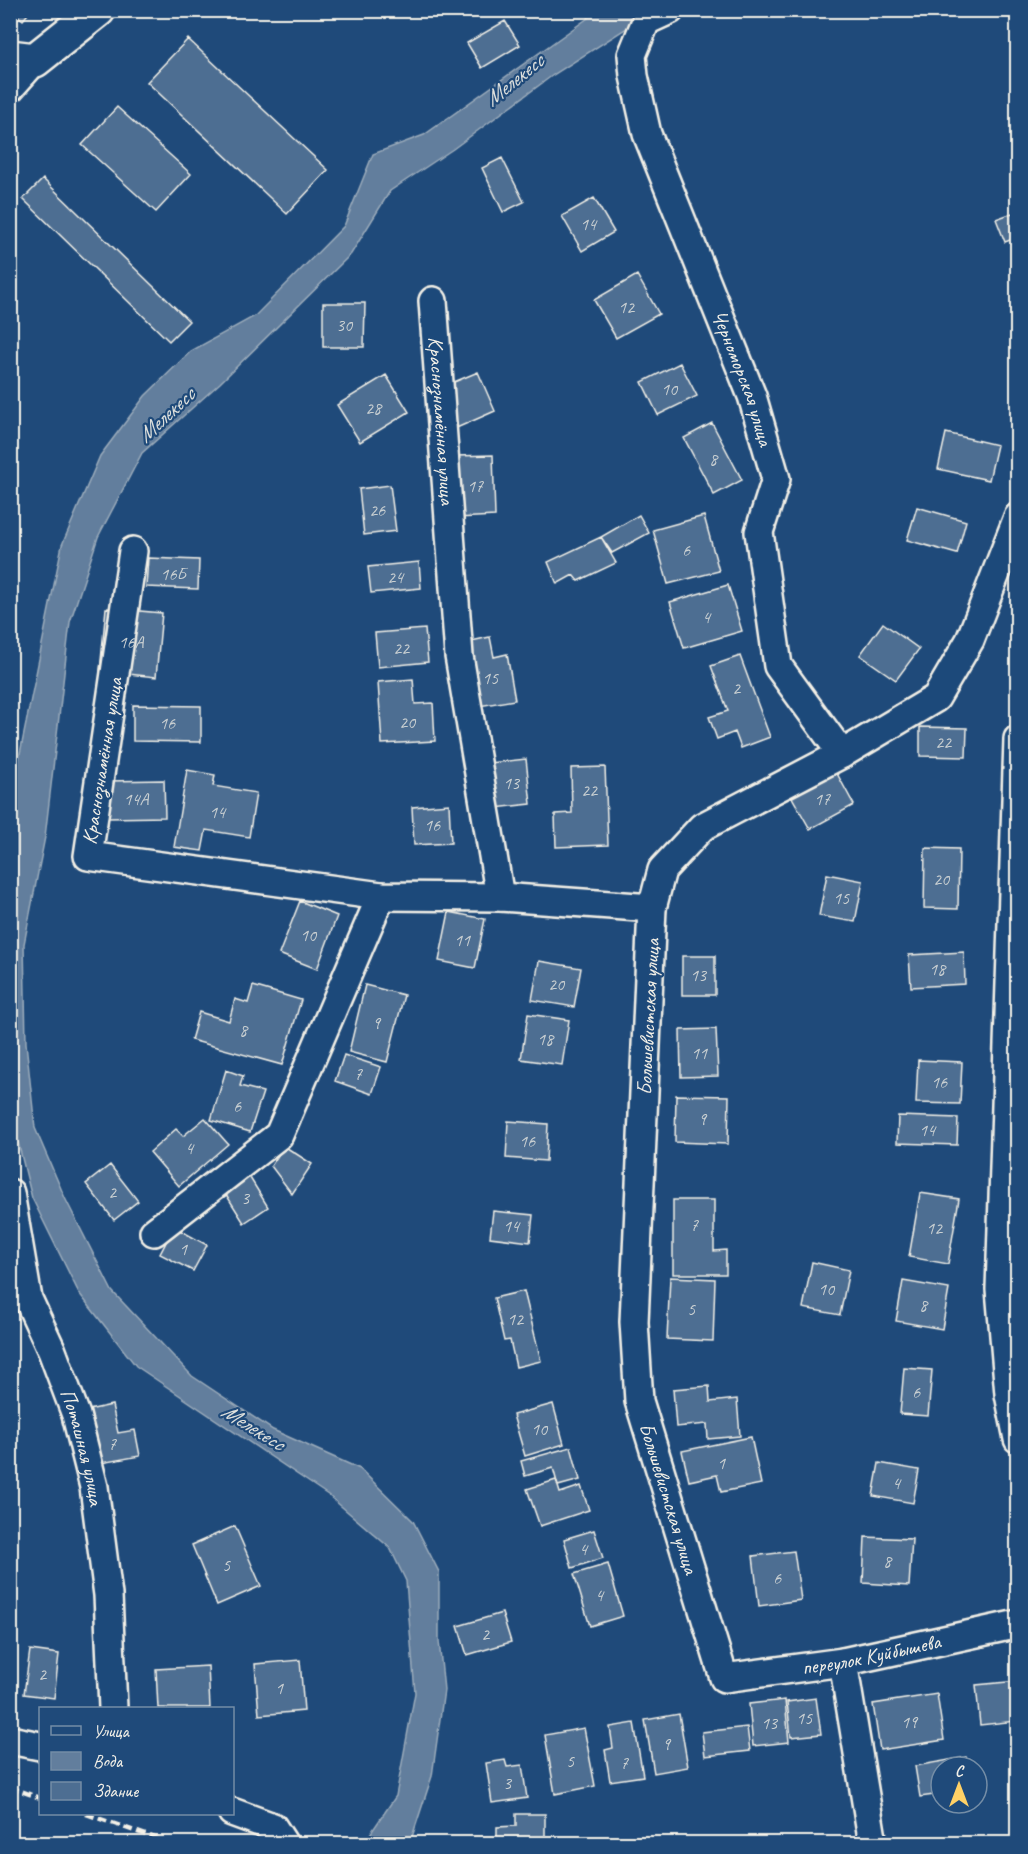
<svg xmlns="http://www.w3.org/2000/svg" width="1028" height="1854" viewBox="0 0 1028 1854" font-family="Caveat,sans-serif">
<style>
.water{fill:#627e9d;stroke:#9cacbb;stroke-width:1.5}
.building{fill:#4d6e92;stroke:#f4f1e8;stroke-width:1.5}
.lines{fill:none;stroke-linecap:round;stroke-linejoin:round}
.minor-casing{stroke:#f4f1e8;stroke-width:32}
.tertiary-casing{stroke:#f4f1e8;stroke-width:38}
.minor{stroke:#1f4a7a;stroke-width:27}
.tertiary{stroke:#1f4a7a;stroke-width:33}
.rail{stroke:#f4f1e8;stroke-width:4.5;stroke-dasharray:9 4.5;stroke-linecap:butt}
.labels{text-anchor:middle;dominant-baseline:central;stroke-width:4.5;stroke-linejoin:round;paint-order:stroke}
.number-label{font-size:18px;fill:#cad0d2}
.street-label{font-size:21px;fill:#f4f1e8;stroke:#1f4a7a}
.water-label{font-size:22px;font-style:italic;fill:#dee0dd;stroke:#1f4a7a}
</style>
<rect width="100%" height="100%" fill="#1f4a7a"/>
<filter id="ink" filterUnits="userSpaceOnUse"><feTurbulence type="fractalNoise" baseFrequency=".0167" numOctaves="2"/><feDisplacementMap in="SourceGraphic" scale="12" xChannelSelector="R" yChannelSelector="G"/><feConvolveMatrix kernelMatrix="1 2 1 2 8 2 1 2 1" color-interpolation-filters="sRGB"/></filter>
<g filter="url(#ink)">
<!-- water -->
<path class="water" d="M 594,11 L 639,11 L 630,26 L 553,75 L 453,149 L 390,191 L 351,254 L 220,383 L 142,453 L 98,537 L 70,622 L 45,837 L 24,944 L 26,1043 L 35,1128 L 65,1198 L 112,1291 L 192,1376 L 273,1430 L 360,1469 L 413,1521 L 439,1572 L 439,1641 L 444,1690 L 432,1776 L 411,1840 L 407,1843 L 364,1843 L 396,1796 L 415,1693 L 406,1581 L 390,1548 L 328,1495 L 136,1366 L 79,1293 L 32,1198 L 10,1110 L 11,798 L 62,545 L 100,456 L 145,396 L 191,351 L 255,316 L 344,226 L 373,154 L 424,135 L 588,18 Z"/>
<!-- building -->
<path class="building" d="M 11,10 L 31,10 L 23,20 Z
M 505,21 L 520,45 L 482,68 L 467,43 Z
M 188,39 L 328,170 L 287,214 L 147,82 Z
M 117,107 L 191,174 L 156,212 L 82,145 Z
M 502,158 L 524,202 L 503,212 L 482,168 Z
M 43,179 L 189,321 L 169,341 L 23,199 Z
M 594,198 L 614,232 L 582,251 L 562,216 Z
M 1018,211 L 1018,237 L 1005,242 L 996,219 Z
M 637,275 L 659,314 L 616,338 L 594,300 Z
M 323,303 L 365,303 L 364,347 L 323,347 Z
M 680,363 L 697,396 L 658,415 L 642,382 Z
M 478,372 L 495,411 L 452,430 L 435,390 Z
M 386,375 L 409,412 L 360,442 L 337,405 Z
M 712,423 L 742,480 L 714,495 L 684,438 Z
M 946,433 L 997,445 L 989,480 L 938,469 Z
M 493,455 L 495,516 L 457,518 L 455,456 Z
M 390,485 L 396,531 L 364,535 L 359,489 Z
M 917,507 L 966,521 L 957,554 L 907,540 Z
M 639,515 L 649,533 L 612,553 L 601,537 Z
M 704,516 L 719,571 L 668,584 L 653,530 Z
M 601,537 L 616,563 L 578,581 L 573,575 L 557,584 L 548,562 Z
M 148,558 L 199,560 L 198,589 L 146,587 Z
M 419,562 L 421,588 L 371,593 L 368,567 Z
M 728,585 L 742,631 L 684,648 L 670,602 Z
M 106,608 L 162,613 L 156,677 L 100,671 Z
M 883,623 L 919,649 L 896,680 L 860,655 Z
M 425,629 L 428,662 L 378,667 L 375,633 Z
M 490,637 L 494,657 L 507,654 L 515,700 L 473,707 L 462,643 Z
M 740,656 L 770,737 L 741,748 L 735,732 L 717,739 L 709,717 L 728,711 L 711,666 Z
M 413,679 L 415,704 L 433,703 L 435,741 L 382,744 L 378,682 Z
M 133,705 L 201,706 L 201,742 L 133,741 Z
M 920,727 L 967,728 L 966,757 L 920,756 Z
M 526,759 L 531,804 L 495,808 L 490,763 Z
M 605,767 L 608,845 L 556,847 L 555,814 L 572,813 L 571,768 Z
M 834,768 L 854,805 L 810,829 L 789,792 Z
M 187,770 L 215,775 L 213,786 L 256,793 L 249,837 L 206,830 L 202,851 L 174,847 Z
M 164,780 L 165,817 L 108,818 L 107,781 Z
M 449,804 L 451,843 L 414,845 L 412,807 Z
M 925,848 L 959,849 L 958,909 L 924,908 Z
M 827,874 L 863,881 L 855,922 L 819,916 Z
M 300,901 L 337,916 L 317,969 L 279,954 Z
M 449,912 L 485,919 L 475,968 L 439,961 Z
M 964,952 L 965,984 L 911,987 L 909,955 Z
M 682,956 L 715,956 L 715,995 L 682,995 Z
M 539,961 L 581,968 L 574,1007 L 532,1000 Z
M 365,985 L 404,995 L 387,1062 L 349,1052 Z
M 253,986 L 301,1000 L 282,1065 L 191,1040 L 199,1012 L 229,1021 L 235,999 L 248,1003 Z
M 528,1014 L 569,1020 L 562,1065 L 521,1059 Z
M 716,1029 L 718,1076 L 681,1077 L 680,1030 Z
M 344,1055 L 381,1067 L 372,1094 L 335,1081 Z
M 918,1060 L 962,1062 L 960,1104 L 916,1103 Z
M 226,1070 L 243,1076 L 240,1086 L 263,1092 L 250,1132 L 211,1120 Z
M 676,1095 L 729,1096 L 728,1144 L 675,1142 Z
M 898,1116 L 958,1118 L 957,1145 L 897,1143 Z
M 205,1118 L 228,1144 L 179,1186 L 150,1152 L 176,1129 L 183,1136 Z
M 508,1121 L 548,1124 L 546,1161 L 506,1158 Z
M 284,1146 L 312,1164 L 292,1194 L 271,1166 Z
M 110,1165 L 138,1201 L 114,1220 L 86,1184 Z
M 247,1173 L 268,1207 L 244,1223 L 222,1188 Z
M 920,1193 L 959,1199 L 948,1264 L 909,1257 Z
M 673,1200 L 714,1200 L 714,1251 L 726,1250 L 726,1274 L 673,1274 Z
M 493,1211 L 533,1215 L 530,1242 L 490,1237 Z
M 174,1227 L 207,1245 L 193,1271 L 160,1254 Z
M 812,1262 L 849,1270 L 840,1315 L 803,1308 Z
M 670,1277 L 715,1279 L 713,1341 L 667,1339 Z
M 903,1281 L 949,1289 L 942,1329 L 896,1321 Z
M 524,1291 L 541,1361 L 516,1367 L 510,1340 L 504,1341 L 494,1298 Z
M 904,1368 L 932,1370 L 928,1416 L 900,1414 Z
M 709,1386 L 710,1402 L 737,1399 L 740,1436 L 708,1439 L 707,1424 L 676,1427 L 673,1389 Z
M 553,1404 L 564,1444 L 525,1456 L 513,1415 Z
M 112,1405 L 118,1433 L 135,1430 L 140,1456 L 90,1465 L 79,1412 Z
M 751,1437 L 761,1484 L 721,1492 L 717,1475 L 689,1481 L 682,1451 Z
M 571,1447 L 580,1480 L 558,1486 L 553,1468 L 525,1476 L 521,1461 Z
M 879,1463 L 919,1470 L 913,1503 L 873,1496 Z
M 556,1480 L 560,1493 L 581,1486 L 589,1510 L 540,1526 L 527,1489 Z
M 235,1526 L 261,1586 L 217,1605 L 192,1545 Z
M 594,1530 L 603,1558 L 572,1568 L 564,1539 Z
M 865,1537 L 912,1539 L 909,1586 L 863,1583 Z
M 794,1551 L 801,1600 L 759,1606 L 753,1556 Z
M 608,1564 L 623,1616 L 590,1626 L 574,1574 Z
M 502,1613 L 511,1642 L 467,1655 L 458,1626 Z
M 30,1650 L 59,1654 L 54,1698 L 24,1694 Z
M 300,1660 L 304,1711 L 259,1715 L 255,1664 Z
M 208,1666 L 210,1708 L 158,1708 L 156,1669 Z
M 1018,1681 L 1018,1735 L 1016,1721 L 980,1725 L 976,1685 Z
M 937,1694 L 944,1740 L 880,1750 L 873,1704 Z
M 816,1698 L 821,1734 L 791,1737 L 787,1702 Z
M 785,1700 L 789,1742 L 753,1746 L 749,1704 Z
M 679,1714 L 688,1767 L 654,1773 L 645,1720 Z
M 634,1723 L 643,1776 L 610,1781 L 605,1750 L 613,1748 L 610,1727 Z
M 747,1727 L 750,1751 L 705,1756 L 702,1732 Z
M 584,1728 L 595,1786 L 555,1794 L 545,1735 Z
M 966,1757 L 968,1767 L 941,1767 L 941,1794 L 920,1797 L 915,1766 Z
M 505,1760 L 507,1767 L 522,1765 L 527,1798 L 492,1803 L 486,1763 Z
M 516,1814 L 545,1814 L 545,1844 L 497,1844 L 497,1827 L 516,1826 Z"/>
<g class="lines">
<!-- minor casing -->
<g class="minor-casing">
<g id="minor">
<path id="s1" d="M 670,10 L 646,21 L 632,55 L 634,76 L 647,134 L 752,396 L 776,479 L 759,532 L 778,666 L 842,754"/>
<path d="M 10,88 L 35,60"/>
<path id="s2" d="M 433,301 L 459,656 L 500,897"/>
<path id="s3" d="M 1018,517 L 970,640 L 936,698 L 842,754 L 702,827 L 662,870 L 652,908 L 634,1322 L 639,1401 L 724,1678 L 843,1662 L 1018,1624"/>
<path d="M 133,551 L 88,856 L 381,896 L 500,897 L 652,908"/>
<path d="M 1018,739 L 1000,1289 L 1009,1394 L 1018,1439"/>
<path id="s4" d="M 10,1193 L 28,1299 L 52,1351 L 76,1415 L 94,1487 L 108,1595 L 113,1708"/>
<path d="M 154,1232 L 279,1135 L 381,896"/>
<path d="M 843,1662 L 873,1844"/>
<path d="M 10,1740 L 40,1746"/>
<path d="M 232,1812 L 273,1827 L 284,1844"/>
</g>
</g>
<!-- tertiary casing -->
<g class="tertiary-casing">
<path id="tertiary" d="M 10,57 L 35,60 L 98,10"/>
</g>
<!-- minor -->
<use href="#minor" class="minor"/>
<!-- tertiary -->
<use href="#tertiary" class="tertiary"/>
<!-- rail -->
<path class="rail" d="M 10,1787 L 40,1798
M 86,1814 L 172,1844
M 10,1837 L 31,1844"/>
</g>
</g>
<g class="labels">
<!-- number labels -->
<g class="number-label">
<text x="588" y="224">14</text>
<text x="626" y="307">12</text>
<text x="344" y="325">30</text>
<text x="669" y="389">10</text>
<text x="373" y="408">28</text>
<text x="713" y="459">8</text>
<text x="475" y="486">17</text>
<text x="377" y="510">26</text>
<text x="686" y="550">6</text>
<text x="173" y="574">16Б</text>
<text x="395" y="577">24</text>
<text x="706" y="617">4</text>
<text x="131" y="642">16А</text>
<text x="401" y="648">22</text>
<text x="490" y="678">15</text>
<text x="736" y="688">2</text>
<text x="407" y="722">20</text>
<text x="167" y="723">16</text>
<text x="943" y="742">22</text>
<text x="511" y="783">13</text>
<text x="589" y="790">22</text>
<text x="136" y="799">14А</text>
<text x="822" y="799">17</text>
<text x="217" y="812">14</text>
<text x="432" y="825">16</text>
<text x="941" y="879">20</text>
<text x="841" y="898">15</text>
<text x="308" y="935">10</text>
<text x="462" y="940">11</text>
<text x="937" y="969">18</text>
<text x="698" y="975">13</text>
<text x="556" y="984">20</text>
<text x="376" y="1023">9</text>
<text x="243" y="1030">8</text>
<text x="545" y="1039">18</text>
<text x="699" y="1053">11</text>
<text x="358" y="1074">7</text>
<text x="939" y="1082">16</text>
<text x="237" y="1106">6</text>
<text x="702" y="1119">9</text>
<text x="927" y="1130">14</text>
<text x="527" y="1141">16</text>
<text x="189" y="1148">4</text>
<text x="112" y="1192">2</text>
<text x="245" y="1198">3</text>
<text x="694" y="1225">7</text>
<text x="511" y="1226">14</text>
<text x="934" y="1228">12</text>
<text x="183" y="1249">1</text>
<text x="826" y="1289">10</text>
<text x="923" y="1305">8</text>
<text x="691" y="1309">5</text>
<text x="515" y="1319">12</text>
<text x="916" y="1392">6</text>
<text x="539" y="1429">10</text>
<text x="112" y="1444">7</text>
<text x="721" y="1463">1</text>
<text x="896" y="1483">4</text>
<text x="583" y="1549">4</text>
<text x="887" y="1561">8</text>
<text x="226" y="1565">5</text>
<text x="777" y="1578">6</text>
<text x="599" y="1595">4</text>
<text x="485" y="1634">2</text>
<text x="42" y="1674">2</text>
<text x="279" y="1688">1</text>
<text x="804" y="1718">15</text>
<text x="909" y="1722">19</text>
<text x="769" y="1723">13</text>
<text x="666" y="1744">9</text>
<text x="570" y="1761">5</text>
<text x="624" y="1763">7</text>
<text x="507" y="1783">3</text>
</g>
<!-- street labels -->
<g class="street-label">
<text stroke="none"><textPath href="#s1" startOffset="406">Черноморская улица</textPath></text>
<text stroke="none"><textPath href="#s2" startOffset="120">Краснознамённая улица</textPath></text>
<text transform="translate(102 761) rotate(-81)">Краснознамённая улица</text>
<text transform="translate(648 1017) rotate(-87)">Большевистская улица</text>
<text stroke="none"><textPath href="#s4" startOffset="266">Поташная улица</textPath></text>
<text stroke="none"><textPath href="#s3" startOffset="1160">Большевистская улица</textPath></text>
<text stroke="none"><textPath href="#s3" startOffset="1497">переулок Куйбышева</textPath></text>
</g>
<!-- water labels -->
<g class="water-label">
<text transform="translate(514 80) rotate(-39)">Мелекесс</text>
<text transform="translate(166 415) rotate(-43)">Мелекесс</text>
<text transform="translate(253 1427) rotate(32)">Мелекесс</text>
</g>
</g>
<!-- margin -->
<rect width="1028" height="1854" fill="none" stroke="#1f4a7a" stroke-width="36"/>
<rect x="18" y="18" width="992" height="1818" fill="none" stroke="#f4f1e8" stroke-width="2" filter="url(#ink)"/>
<!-- legend -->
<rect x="39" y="1707" width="195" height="108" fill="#1f4a7a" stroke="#748da6" stroke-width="1.5"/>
<rect x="51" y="1726" width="30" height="9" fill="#1f4a7a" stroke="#748da6" stroke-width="1.5"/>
<text x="93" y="1737" font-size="18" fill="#f4f1e8">Улица</text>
<rect x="51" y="1752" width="30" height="18" fill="#627e9d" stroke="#748da6" stroke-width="1.5"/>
<text x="93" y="1767" font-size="18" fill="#f4f1e8">Вода</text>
<rect x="51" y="1782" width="30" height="18" fill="#4d6e92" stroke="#748da6" stroke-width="1.5"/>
<text x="93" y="1797" font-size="18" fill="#f4f1e8">Здание</text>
<!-- north arrow -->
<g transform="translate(959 1785)"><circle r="28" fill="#1f4a7a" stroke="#748da6" stroke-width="1.5"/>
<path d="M0-4.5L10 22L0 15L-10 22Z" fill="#ffd166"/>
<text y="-9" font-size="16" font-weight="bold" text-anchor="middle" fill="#f4f1e8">С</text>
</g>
</svg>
